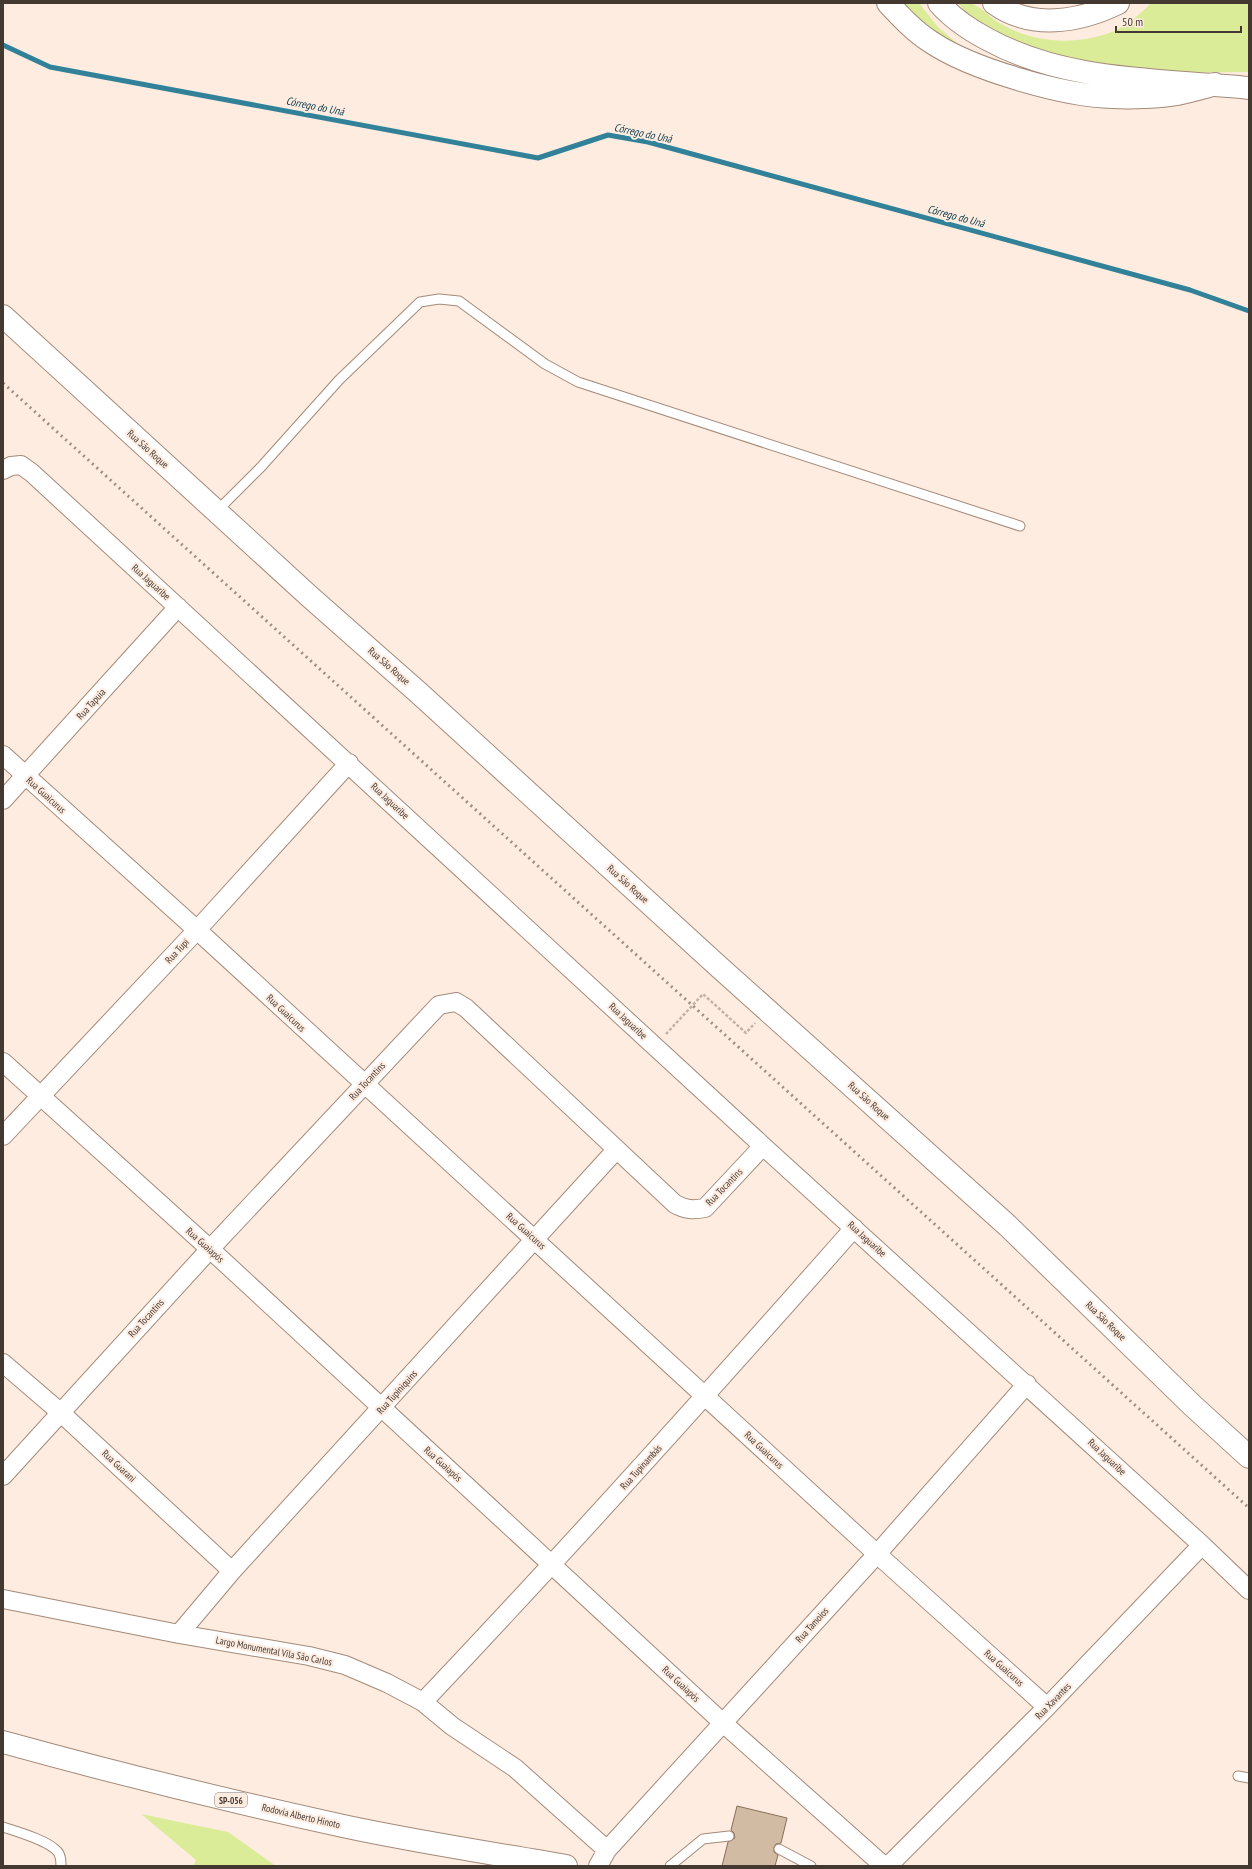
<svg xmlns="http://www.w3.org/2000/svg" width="1252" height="1869" viewBox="0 0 1252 1869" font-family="'PT Sans Narrow',sans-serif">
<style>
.green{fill:#dbec98}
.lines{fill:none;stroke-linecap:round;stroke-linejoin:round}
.stream{stroke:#318198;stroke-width:5}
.building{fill:#d1bba3;stroke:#84705a}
.service-casing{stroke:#a48a78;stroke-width:11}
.minor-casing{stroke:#a48a78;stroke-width:20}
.tertiary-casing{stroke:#a48a78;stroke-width:24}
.primary-casing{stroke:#a48a78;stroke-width:24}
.motorway-casing{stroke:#a48a78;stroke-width:24}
.path{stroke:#c1b1a7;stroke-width:2.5;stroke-dasharray:3 2;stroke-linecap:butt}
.service{stroke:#fff;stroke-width:9}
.minor{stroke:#fff;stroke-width:18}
.tertiary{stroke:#fff;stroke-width:22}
.primary{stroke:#fff;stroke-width:22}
.motorway{stroke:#fff;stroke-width:22}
.rail{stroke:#9d8f85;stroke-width:3;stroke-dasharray:2 4;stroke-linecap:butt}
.labels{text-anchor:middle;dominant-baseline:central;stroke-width:4;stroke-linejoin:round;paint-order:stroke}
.shield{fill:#feece1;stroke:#7c6f66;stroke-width:1}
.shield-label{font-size:9px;font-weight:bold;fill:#443931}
.street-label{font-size:10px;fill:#443931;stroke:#feece1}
.water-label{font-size:11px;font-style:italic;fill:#063a49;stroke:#feece1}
</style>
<rect width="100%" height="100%" fill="#feece1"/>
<!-- green -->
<path class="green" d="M 900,3 L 919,3 L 938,27 L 965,50 L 942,39 Z
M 958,3 C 962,3 970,2 973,4 C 984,9 992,20 1003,25 C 1033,42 1070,45 1103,35 C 1122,30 1138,16 1151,3 L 1249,3 L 1249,72 L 1129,73 L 1022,50 L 970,17 Z
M 141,1814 L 228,1832 L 276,1866 L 193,1866 L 196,1860 Z"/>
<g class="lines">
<!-- stream -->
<path class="stream" d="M 3,45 L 50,67 L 538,158 L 608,135 L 648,142 L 1190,290 L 1249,311"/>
</g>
<!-- building -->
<path class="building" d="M 737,1806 L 787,1818 L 781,1843 L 776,1844 L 774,1847 L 774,1852 L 778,1855 L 775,1866 L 722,1866 L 728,1842 L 735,1838 L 734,1833 L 731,1830 Z"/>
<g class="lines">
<!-- service casing -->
<g class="service-casing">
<path id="service" d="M 217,511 L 261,467 L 339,380 L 420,302 L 439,299 L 459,301 L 545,364 L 578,382 L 1020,526
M 1238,1776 L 1249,1778
M 3,1827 C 18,1832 47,1840 57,1851 C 61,1855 61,1861 61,1866
M 779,1849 L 811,1866
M 670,1866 L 703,1839 L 729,1836"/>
</g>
<!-- minor casing -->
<g class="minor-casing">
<path id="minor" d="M 3,470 L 11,466 L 21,465 L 32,473 L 763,1146 L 1202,1545 L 1249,1590
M 3,755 L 197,930 L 877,1554 L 1047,1707
M 3,800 L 178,607
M 3,1062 L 210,1249 L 723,1723 L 884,1866
M 3,1136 L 197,930 L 349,763
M 3,1363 L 60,1412 L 232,1571
M 3,1476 L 210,1249 L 439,1005 L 456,1002 L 466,1008 L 675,1204 C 686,1210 693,1210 705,1208 L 763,1146
M 3,1599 L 179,1634 L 309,1656 L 345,1665 L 387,1683 L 423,1702 L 452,1726 L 515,1768 L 607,1850
M 179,1634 L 232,1571 L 616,1150
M 423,1702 C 570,1547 713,1388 854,1228
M 598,1866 L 607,1850 L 877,1554 L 1027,1384
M 888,1866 L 1047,1707 L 1202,1545"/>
</g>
<!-- tertiary casing -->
<g class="tertiary-casing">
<path id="tertiary" d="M 3,316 L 309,596 L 420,694 L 718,966 L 1008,1226 L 1193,1406 L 1249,1457"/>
</g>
<!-- primary casing -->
<g class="primary-casing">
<path id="primary" d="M 3,1742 C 115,1773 229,1801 343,1826 C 417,1842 491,1853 566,1866"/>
</g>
<!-- motorway casing -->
<g class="motorway-casing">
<path id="motorway" d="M 888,3 C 901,17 915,32 931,42 C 971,69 1064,96 1113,97 C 1130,98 1161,97 1177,94 C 1190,91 1203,88 1215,84
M 939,3 C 952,18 970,30 987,39 C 1067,83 1161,79 1249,88
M 994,3 C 1031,30 1079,22 1118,3"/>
</g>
<!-- path -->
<path class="path" d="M 666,1034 L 703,994 L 746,1033 L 755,1023"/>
<!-- service -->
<use href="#service" class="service"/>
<!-- minor -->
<use href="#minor" class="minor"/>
<!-- tertiary -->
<use href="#tertiary" class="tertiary"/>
<!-- primary -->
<use href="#primary" class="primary"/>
<!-- motorway -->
<use href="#motorway" class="motorway"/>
<!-- rail -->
<path class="rail" d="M 3,383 L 1249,1508"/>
</g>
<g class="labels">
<!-- shield labels -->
<rect class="shield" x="215" y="1793" width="32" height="14" rx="3"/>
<g class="shield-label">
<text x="231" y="1800">SP-056</text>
</g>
<!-- street labels -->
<g class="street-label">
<text transform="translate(148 449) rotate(42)">Rua São Roque</text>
<text transform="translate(151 582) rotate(42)">Rua Jaguaribe</text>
<text transform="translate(389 666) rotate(41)">Rua São Roque</text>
<text transform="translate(91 704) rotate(-48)">Rua Tapuia</text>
<text transform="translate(46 795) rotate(42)">Rua Guaicurus</text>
<text transform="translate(390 801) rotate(43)">Rua Jaguaribe</text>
<text transform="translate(628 884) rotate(42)">Rua São Roque</text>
<text transform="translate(177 951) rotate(-47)">Rua Tupi</text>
<text transform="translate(286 1013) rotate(43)">Rua Guaicurus</text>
<text transform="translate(628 1021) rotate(43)">Rua Jaguaribe</text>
<text transform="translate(367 1081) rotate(-47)">Rua Tocantins</text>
<text transform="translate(869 1101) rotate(42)">Rua São Roque</text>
<text transform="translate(724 1187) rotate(-46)">Rua Tocantins</text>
<text transform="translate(526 1231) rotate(42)">Rua Guaicurus</text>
<text transform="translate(867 1239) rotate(42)">Rua Jaguaribe</text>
<text transform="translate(205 1245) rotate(42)">Rua Guaiapós</text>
<text transform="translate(146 1318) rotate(-48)">Rua Tocantins</text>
<text transform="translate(1106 1321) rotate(44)">Rua São Roque</text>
<text transform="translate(397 1392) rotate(-48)">Rua Tupiniquins</text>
<text transform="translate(764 1450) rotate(43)">Rua Guaicurus</text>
<text transform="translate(1107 1457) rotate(43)">Rua Jaguaribe</text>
<text transform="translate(443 1464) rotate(42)">Rua Guaiapós</text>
<text transform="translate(119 1466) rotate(43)">Rua Guarani</text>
<text transform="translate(641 1467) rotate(-48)">Rua Tupinambás</text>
<text transform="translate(812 1625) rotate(-48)">Rua Tamoios</text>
<text transform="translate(274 1651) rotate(11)">Largo Monumental Vila São Carlos</text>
<text transform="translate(1004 1668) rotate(42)">Rua Guaicurus</text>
<text transform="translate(681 1684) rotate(43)">Rua Guaiapós</text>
<text transform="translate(1053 1701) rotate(-46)">Rua Xavantes</text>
<text transform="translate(301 1816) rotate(13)">Rodovia Alberto Hinoto</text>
</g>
<!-- water labels -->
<g class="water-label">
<text transform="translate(315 106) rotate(11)">Córrego do Uná</text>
<text transform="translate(643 133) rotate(12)">Córrego do Uná</text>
<text transform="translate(956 216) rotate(15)">Córrego do Uná</text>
</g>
</g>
<!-- border -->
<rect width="1252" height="1869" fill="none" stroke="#443931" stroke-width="8"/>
<!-- scale -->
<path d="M1116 26v6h125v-6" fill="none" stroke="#443931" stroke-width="2"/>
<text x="1122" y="26" font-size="12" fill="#443931" stroke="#feece1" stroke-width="3" paint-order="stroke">50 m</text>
</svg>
